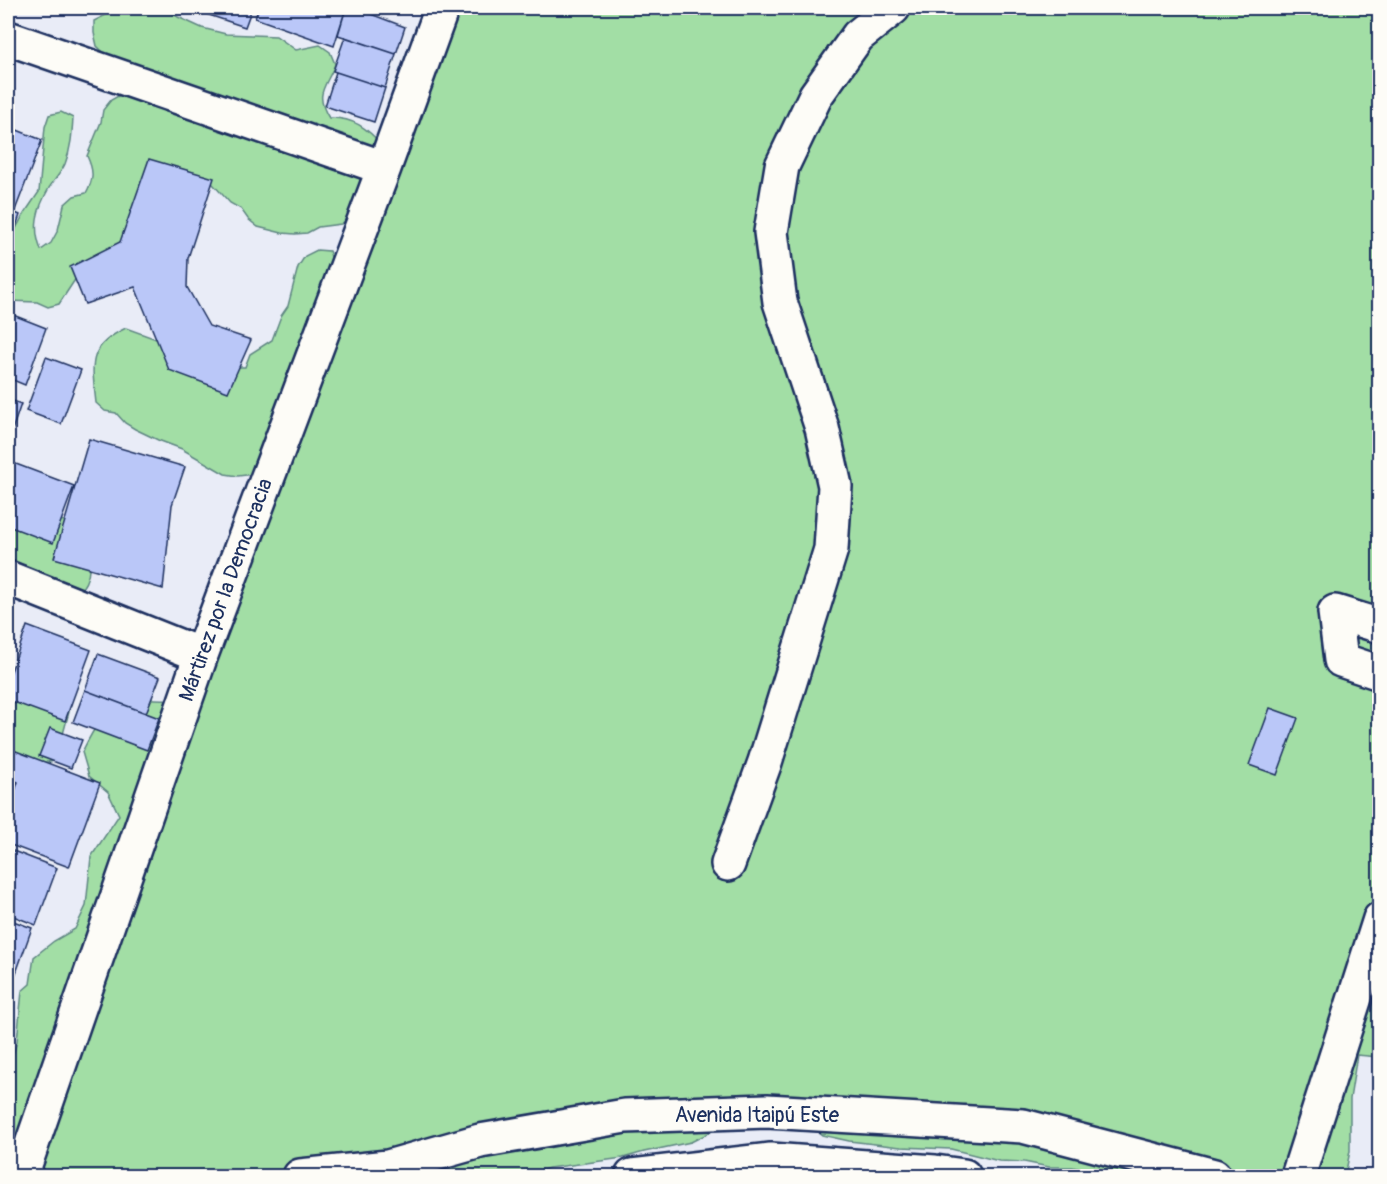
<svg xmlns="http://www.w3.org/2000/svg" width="1387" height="1184" viewBox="0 0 1387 1184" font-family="Pangolin,sans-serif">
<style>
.green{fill:#a2dea5;stroke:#5e8682;stroke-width:1.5}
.building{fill:#bac7f8;stroke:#1b2f5e;stroke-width:1.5}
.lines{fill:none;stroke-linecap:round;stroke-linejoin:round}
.minor-casing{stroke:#1b2f5e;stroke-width:38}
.minor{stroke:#fdfcf7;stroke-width:33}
.labels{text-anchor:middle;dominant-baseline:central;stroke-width:6;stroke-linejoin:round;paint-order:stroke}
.street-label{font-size:21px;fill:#1b2f5e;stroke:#fdfcf7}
</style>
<rect width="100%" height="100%" fill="#e9ecf7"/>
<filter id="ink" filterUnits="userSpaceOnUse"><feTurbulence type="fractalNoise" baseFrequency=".0167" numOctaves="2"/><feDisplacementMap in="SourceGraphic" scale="12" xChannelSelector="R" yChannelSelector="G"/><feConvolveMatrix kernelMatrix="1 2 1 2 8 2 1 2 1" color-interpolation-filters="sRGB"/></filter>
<g filter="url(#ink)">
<!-- green -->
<path class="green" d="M 112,8 L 166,8 L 178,17 L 202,28 L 226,34 L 276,36 L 296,50 L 320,45 L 330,52 L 335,64 C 327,86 313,93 329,118 C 353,117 367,128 383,146 L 442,8 L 1379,8 L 1380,1059 L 1379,1057 L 1357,1055 L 1350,1099 L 1350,1151 L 1345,1176 L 1118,1176 L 1072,1167 L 1049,1167 L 1024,1162 L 999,1161 L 951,1149 L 901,1147 L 849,1141 L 822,1135 L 802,1119 L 728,1112 L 711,1132 L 691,1142 L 644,1152 L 623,1158 L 549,1168 L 523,1176 L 8,1176 L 8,1068 L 10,1065 L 17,1041 L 22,991 L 30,984 L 34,957 L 54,941 L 75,929 L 86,906 L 91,857 L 119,815 L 108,792 L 89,776 L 82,752 C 93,730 104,708 129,700 C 142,697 159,700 172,699 L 263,473 L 238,476 L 225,474 L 182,449 L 158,440 L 135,429 L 125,423 L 116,413 L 105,411 L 96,403 C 92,365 86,347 126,328 L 233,367 L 245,367 L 250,354 L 272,340 L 281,316 L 288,306 L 298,267 L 305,256 L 317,250 L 329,251 L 333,262 L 350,217 L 341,224 L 318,227 L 307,233 L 295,234 L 282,233 L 258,227 L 248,219 L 241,209 L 230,203 L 213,184 L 203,177 L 131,231 L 110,252 L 80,272 L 59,304 L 48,307 L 37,302 L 8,301 L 8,243 L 24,214 L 39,192 L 45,127 L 49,115 L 61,112 L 73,118 C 72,134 71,149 65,164 C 61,173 54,180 49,188 C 37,209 32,227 41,250 L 51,243 L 58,230 L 64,205 L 74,196 L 86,193 C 94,179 94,171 87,156 L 101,122 L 103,110 L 111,100 L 122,94 L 107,56 L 97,46 L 94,33 L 94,21 L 106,15 Z
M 8,517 L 10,519 L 58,519 L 70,523 C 86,551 102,570 74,598 L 8,567 Z
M 28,675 L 68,699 L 69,712 L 56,760 C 35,769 28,746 8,759 L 8,692 Z"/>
<!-- building -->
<path class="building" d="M 73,8 L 94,8 L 92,14 Z
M 188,8 L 252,8 L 245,27 Z
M 259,8 L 346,8 L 334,46 L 255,18 Z
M 346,8 L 355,8 L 405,27 L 396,54 L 338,35 Z
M 345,37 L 396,54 L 385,88 L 333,71 Z
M 336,72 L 385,88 L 374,122 L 325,106 Z
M 12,128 L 42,140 L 14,213 L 8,210 L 8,138 Z
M 149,159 L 214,178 L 188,258 L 187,287 L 209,326 L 251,340 L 228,392 L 169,370 L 135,287 L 85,304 L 70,267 L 120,242 Z
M 8,210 L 20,215 L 11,240 L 8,239 Z
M 8,313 L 46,328 L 25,385 L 8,378 Z
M 46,357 L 81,370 L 61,424 L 26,411 Z
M 8,399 L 21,404 L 8,442 Z
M 89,439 L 185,467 L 172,505 L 163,589 L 54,558 Z
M 8,461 L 74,486 L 53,543 L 8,526 Z
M 27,626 L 91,650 L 65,721 L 8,700 L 8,680 Z
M 98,654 L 160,677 L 146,713 L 85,690 Z
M 85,690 L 159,718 L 147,750 L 73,722 Z
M 1270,708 L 1298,718 L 1277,775 L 1249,765 Z
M 50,728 L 82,740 L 71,768 L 39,756 Z
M 8,748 L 100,783 L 69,867 L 8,844 L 8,812 L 18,782 L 8,778 Z
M 8,849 L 57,868 L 36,925 L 8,914 Z
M 8,919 L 32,928 L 11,987 L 8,986 Z"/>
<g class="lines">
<!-- minor casing -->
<g class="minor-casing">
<path id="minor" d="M 8,38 L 384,168
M 8,578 L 201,655
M 1380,626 L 1335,612 L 1341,660 L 1380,673
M 728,864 L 765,762 L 831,549 L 835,486 L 822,428 L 780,302 L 771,232 L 782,166 L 816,95 L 858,36 L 893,8
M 21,1176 L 201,655 L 384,168 L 442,8
M 300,1176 L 388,1167 L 480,1141 L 625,1116 L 767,1111 L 1023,1126 L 1214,1176
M 632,1176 L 771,1160 L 935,1172 L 964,1176
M 1298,1176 L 1380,919"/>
</g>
<!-- minor -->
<use href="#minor" class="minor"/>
</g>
</g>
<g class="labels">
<!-- street labels -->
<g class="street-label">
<text transform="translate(226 590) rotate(-70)">Mártirez por la Democracia</text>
<text x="757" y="1115">Avenida Itaipú Este</text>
</g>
</g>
<!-- margin -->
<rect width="1387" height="1184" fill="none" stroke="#fdfcf7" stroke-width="30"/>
<rect x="15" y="15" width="1357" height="1154" fill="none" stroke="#1b2f5e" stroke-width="2" filter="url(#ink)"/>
</svg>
